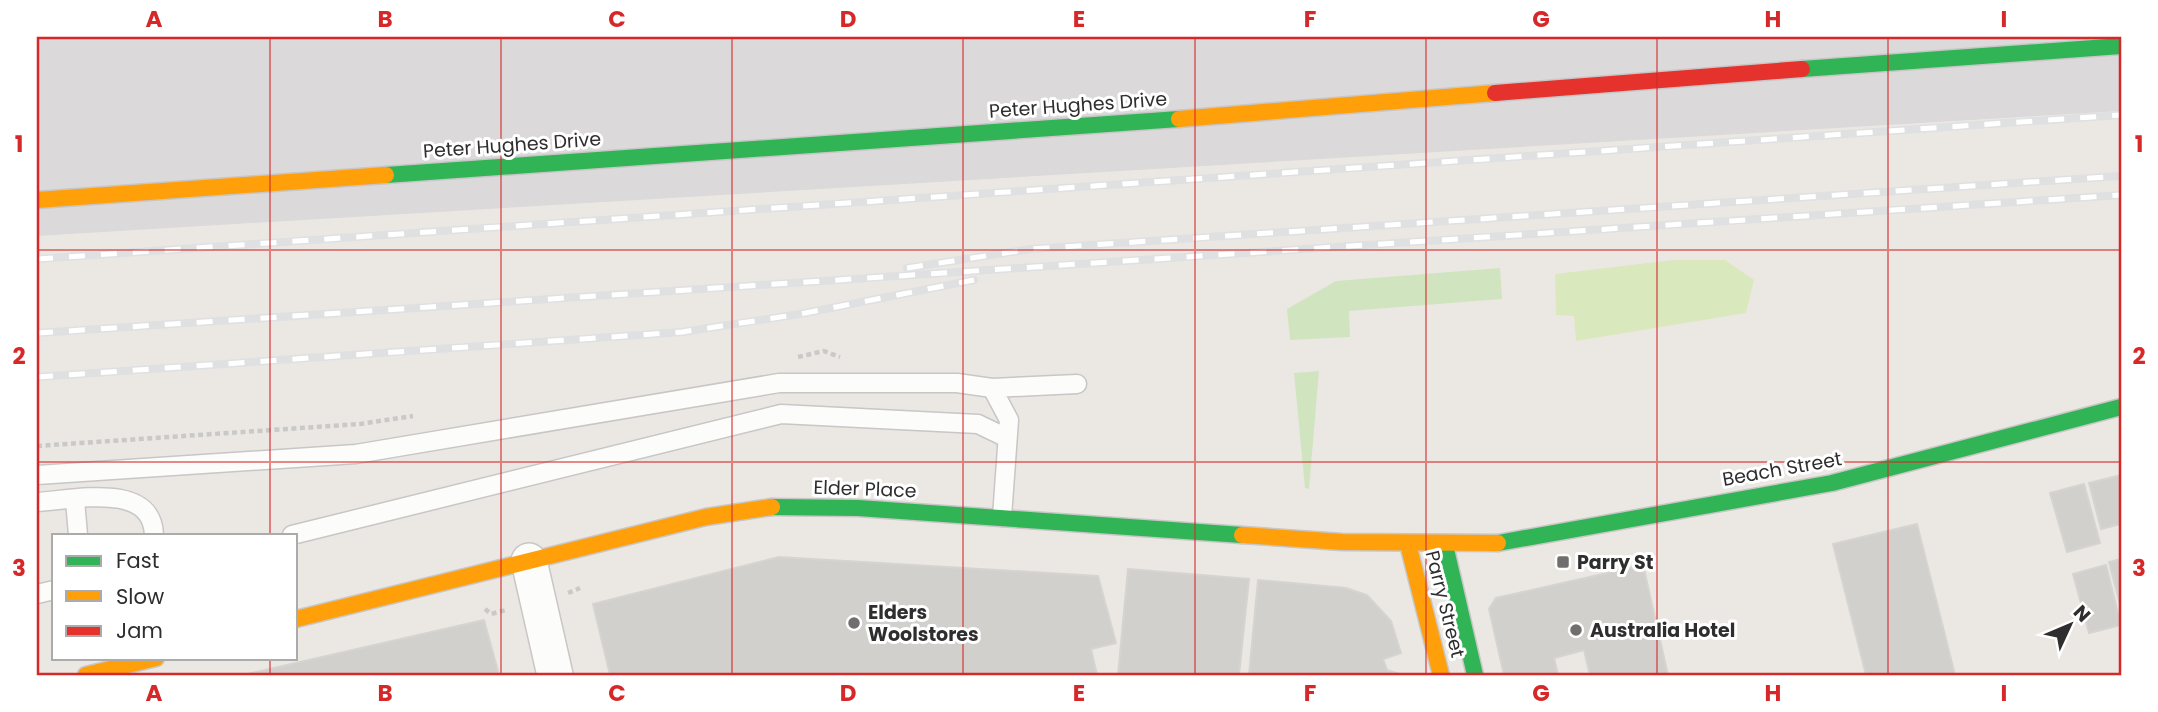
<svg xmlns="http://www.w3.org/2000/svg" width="2158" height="712" viewBox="0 0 2158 712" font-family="Poppins,sans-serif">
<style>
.industrial{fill:#dcd9db}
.green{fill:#d0e5bf}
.pitch{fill:#dae9bd}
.building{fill:#d2d0cd;stroke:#d6d4d0;stroke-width:2}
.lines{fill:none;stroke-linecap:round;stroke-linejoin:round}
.lane-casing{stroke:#c8c6c6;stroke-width:21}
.street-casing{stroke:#c8c6c6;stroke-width:38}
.fast-casing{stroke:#c8c6c6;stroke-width:19}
.slow-casing{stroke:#c8c6c6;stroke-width:19}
.jam-casing{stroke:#c8c6c6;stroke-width:19}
.path{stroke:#c9c9c8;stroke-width:4.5;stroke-dasharray:5 3.5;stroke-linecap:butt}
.lane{stroke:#fcfcfb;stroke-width:18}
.street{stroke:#fcfcfb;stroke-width:35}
.fast{stroke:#30b455;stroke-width:16}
.slow{stroke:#ff9f0a;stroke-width:16}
.jam{stroke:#e5322d;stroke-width:16}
.rail-casing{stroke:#dfe0e1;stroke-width:8}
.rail{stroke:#fff;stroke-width:5;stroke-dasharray:16;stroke-linecap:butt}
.grid{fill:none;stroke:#d62828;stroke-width:2;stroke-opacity:0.55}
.poi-dot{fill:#706f6e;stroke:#fff;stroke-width:2.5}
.labels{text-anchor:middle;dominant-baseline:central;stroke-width:6;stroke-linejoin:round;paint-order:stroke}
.street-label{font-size:19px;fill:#2e2e2e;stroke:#fff}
.poi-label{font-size:19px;font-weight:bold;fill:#2e2e2e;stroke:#fff;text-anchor:start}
.neatline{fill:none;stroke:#d62828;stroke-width:2.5}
.grid-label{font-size:23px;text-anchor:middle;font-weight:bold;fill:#d62828}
</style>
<rect width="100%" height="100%" fill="#ebe8e4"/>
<!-- industrial -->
<path class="industrial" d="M 37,37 L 2121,37 L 2121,111 L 37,236 Z"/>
<!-- green -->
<path class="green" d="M 1500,268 L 1502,299 L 1349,311 L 1350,337 L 1290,340 L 1287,309 L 1336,281 Z
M 1319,371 L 1309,489 L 1305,488 L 1294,373 Z"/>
<!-- pitch -->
<path class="pitch" d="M 1673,260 L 1725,260 L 1754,280 L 1746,313 L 1576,341 L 1574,316 L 1556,315 L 1555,274 Z"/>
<!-- building -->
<path class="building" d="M 2121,475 L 2121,524 L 2101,529 L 2089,483 Z
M 2084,484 L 2100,543 L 2067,552 L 2050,493 Z
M 1917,524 L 1955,675 L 1866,675 L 1833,544 Z
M 779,557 L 1098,576 L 1116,643 L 1091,649 L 1097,675 L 610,675 L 593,604 Z
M 2121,559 L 2121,608 L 2109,562 Z
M 1643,565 L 1668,675 L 1590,675 L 1584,650 L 1554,658 L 1558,675 L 1504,675 L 1489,609 L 1496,598 Z
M 2106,565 L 2121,625 L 2089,633 L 2073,574 Z
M 1128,569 L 1249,579 L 1239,675 L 1118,675 Z
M 1258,580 L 1346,588 L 1367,595 L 1391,621 L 1401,653 L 1383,659 L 1387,670 L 1403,675 L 1249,675 Z
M 484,620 L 499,675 L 243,675 Z"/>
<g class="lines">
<!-- lane casing -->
<g class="lane-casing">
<path id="lane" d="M 992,388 L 1077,384
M 37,475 L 356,454 L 779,383 L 957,383 L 992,388 L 1009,420 L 1002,517
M 75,500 L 78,535
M 37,502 C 74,500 152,481 154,535
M 292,535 L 781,414 L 978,424 L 1007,438
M 37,594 L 54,590"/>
</g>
<!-- street casing -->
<g class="street-casing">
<path id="street" d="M 529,561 L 555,675"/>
</g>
<!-- fast casing -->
<g class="fast-casing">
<path id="fast" d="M 1802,69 L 2121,46
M 386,175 L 1179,119
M 772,507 L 858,508 L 1242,535
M 1498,543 L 1832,483 L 2121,407
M 1445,545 L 1475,675"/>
</g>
<!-- slow casing -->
<g class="slow-casing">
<path id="slow" d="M 1179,119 L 1495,93
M 37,200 L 386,175
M 1242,535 L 1342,542 L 1498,543
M 1408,544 L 1441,675
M 296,619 L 706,517 L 772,507
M 86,675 L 156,658"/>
</g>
<!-- jam casing -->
<g class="jam-casing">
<path id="jam" d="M 1495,93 L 1802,69"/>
</g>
<!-- path -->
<path class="path" d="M 798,357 L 824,351 L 840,357
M 37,446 L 360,424 L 413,416
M 568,593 L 580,588
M 485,609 L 491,614 L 506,610"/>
<!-- lane -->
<use href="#lane" class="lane"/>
<!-- street -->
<use href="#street" class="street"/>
<!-- fast -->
<use href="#fast" class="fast"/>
<!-- slow -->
<use href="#slow" class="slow"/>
<!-- jam -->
<use href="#jam" class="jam"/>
<!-- rail casing -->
<g class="rail-casing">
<path id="rail" d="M 37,259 L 2121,115
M 907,268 L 1031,249 L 2121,176
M 37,333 L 2121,195
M 37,377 L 682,332 L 800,314 L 974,280"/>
</g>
<!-- rail -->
<use href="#rail" class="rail"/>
</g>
<!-- grid -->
<path class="grid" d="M 270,37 L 270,535M 501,37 L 501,675M 732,37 L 732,675M 963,37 L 963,675M 1195,37 L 1195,675M 1426,37 L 1426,675M 1657,37 L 1657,675M 1888,37 L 1888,675M 37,250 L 2121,250M 37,462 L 2121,462M 270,658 L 270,675"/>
<!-- markers -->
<g class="poi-dot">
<rect x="1556" y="555" width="14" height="14" rx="3.5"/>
<circle cx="854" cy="623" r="7"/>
<circle cx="1576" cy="630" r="7"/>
</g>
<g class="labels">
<!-- street labels -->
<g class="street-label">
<text transform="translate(1078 105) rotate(-4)">Peter Hughes Drive</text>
<text transform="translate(512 145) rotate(-4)">Peter Hughes Drive</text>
<text transform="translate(1782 469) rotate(-10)">Beach Street</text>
<text transform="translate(865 489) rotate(2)">Elder Place</text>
<text transform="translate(1445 604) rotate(76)">Parry Street</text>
</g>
<!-- poi labels -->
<g class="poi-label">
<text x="1577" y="562">Parry St</text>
<text x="868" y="612">Elders<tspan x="868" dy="22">Woolstores</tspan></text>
<text x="1590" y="630">Australia Hotel</text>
</g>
</g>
<!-- border -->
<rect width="2158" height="712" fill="none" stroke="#ffffff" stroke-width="77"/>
<!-- legend -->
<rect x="52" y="534" width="245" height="126" fill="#ffffff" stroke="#ababab" stroke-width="2"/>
<rect x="66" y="556" width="35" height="10" fill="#30b455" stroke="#ababab" stroke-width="2"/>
<text x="116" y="568" font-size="21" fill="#2e2e2e">Fast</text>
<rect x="66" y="591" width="35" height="10" fill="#ff9f0a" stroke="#ababab" stroke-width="2"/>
<text x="116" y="604" font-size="21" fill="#2e2e2e">Slow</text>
<rect x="66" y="626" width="35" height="10" fill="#e5322d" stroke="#ababab" stroke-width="2"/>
<text x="116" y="638" font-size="21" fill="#2e2e2e">Jam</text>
<!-- north arrow -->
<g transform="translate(2070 625) rotate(46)" stroke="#ffffff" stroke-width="5" paint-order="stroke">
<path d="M0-5L12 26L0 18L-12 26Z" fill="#2e2e2e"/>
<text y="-10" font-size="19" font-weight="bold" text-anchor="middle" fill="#2e2e2e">N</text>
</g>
<rect x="38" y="38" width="2082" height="636" class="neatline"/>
<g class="grid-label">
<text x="154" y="27">A</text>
<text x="385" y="27">B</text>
<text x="617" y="27">C</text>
<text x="848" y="27">D</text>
<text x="1079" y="27">E</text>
<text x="1310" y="27">F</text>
<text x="1541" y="27">G</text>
<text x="1773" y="27">H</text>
<text x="2004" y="27">I</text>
<text x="19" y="152">1</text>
<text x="2139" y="152">1</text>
<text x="19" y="364">2</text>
<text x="2139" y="364">2</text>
<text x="19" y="576">3</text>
<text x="2139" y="576">3</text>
<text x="154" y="701">A</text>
<text x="385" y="701">B</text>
<text x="617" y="701">C</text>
<text x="848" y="701">D</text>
<text x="1079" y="701">E</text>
<text x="1310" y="701">F</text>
<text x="1541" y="701">G</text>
<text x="1773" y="701">H</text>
<text x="2004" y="701">I</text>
</g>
</svg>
